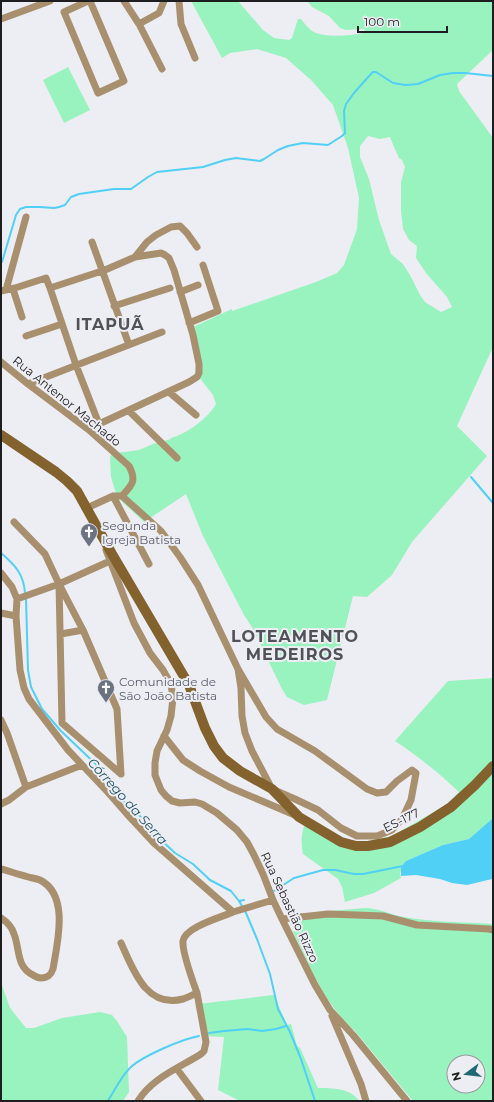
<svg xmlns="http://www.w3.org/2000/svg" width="494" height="1102" viewBox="0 0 494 1102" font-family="Montserrat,sans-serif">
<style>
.green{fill:#99f3be;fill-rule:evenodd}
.water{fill:#51d0f6}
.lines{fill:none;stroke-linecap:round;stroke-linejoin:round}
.stream{stroke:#51d0f6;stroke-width:2}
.minor{stroke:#a8906e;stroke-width:7}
.secondary{stroke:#84622d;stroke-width:10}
.labels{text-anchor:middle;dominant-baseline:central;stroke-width:4;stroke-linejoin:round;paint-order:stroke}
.street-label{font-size:12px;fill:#1e1e20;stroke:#ededf4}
.worship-label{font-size:12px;fill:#5b616d;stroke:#ededf4;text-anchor:start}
.water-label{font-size:13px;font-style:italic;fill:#164c5c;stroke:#ededf4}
.district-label{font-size:16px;font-weight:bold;letter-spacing:1px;fill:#515257;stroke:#ededf4}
</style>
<rect width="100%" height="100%" fill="#ededf4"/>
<!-- green -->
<path class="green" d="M 191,1 L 238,1 L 263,30 L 274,38 L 289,40 L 292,38 L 298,19 L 301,19 C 304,23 308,28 312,31 C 323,38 350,36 363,33 L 365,29 L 346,30 L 340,28 L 329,16 L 312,7 L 307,1 L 493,1 L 493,50 L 457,84 L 459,91 L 493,138 L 493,347 L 457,426 L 487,456 L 412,542 L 392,575 L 367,597 L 353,596 L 327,700 L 304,705 L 287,697 L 282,689 L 252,627 L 244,615 L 203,536 L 186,494 L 144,522 L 117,497 L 111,477 L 110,457 L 113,453 L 125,452 L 139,450 L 153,444 L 171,439 L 171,438 C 188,433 207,419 216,404 L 213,395 L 195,372 L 197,366 L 191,328 L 232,309 L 232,311 L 316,282 L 337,273 L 344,265 L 357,229 L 359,198 L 348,148 L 333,105 L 311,80 L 286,58 L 257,49 L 230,53 L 222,58 ZM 368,136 L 380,139 L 390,137 L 394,147 L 399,158 L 402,160 L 405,167 L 401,182 L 401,211 L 403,229 L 409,240 L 417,246 L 416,258 L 426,273 L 447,297 L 452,307 L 441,312 L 425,302 L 420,295 L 410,275 L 403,264 L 391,254 L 379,220 L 369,179 L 360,157 L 360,146 Z
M 68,67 L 90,110 L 64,123 L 43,80 Z
M 493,678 L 493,818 L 469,839 L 443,845 L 406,861 L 400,873 L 401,878 L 374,893 L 345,902 L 342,887 L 338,879 L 303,854 C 301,843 301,834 305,823 L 357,844 L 392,836 L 446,805 L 459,792 C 439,773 418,756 395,741 L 448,681 Z
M 365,908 C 379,908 391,915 404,917 C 433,922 463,922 493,924 L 493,1101 L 413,1101 L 354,1030 C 324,1004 310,966 293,932 L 298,927 L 295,914 ZM 454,1062 L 478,1062 L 478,1086 L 454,1086 Z
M 1,982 L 10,1008 L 26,1028 L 34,1028 L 62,1018 L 100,1012 L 112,1015 L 117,1021 L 127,1037 L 129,1092 L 123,1101 L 1,1101 Z
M 274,995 L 287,1025 L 291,1024 L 297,1046 L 300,1048 L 318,1088 C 332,1088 351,1088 359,1101 L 240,1101 L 218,1090 L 224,1037 L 203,1036 L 198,1004 Z"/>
<!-- water -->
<path class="water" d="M 493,818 L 492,879 L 467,885 L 452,883 L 440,879 L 416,875 L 401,876 L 401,867 L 406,861 L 443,845 L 469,839 Z"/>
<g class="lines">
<!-- stream -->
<path class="stream" d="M 2,262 L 16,215 L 20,209 L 26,207 L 40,207 L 54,208 L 59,207 L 65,205 L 71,197 L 79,194 L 114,189 L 131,189 L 148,177 L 157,172 L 203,167 L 225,160 L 236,158 L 260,161 L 264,159 L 278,150 L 288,146 L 303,143 L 328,145 L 342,136 L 345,133 L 344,111 L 346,104 L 354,93 L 370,75 L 373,72 L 376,72 L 393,83 L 405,85 L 418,84 L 440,75 L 453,73 L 465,73 L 493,76
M 471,477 L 493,503
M 1,553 C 15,565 24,574 25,594
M 26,598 L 28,670 L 31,687 L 42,709 L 61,731 L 104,772 L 114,789 L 127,805 L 136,813 L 145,820 L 149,824 L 153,832 L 159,838 L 175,853 L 193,864 L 210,880 L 231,891 L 239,901 L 246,913 L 257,939 L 270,974 L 278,1009 L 290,1032 L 301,1059 L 315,1101
M 274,891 L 294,878 L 323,870 L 335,870 L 354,874 L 363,874 L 403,866
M 239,901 L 244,900
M 209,1033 L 224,1031 L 248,1029 L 262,1031 L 276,1029 L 286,1026
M 108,1101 C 115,1090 121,1076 131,1067 C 143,1056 182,1039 199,1036"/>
<!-- minor -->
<path class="minor" d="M 88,1 L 64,12 L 98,93 L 124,81 L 90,1
M 124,1 L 139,24 L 162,69
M 179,1 L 181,24 L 195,58
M 1,19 L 50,1
M 139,24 L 159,13 L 164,1
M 92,242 L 129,345
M 50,288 L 76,365 L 99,424
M 13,289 L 22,317
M 6,290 L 26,217
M 1,291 L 15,288 L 46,278 L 50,288 L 105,270 L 135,257 L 147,242 L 156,235 L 171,227 L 180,226 L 187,233 L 197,247
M 180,292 L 198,285
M 114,306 L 170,288
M 189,323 L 218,311 L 203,265
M 26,336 L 62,324
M 1,362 L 28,384 L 89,430 L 129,466 C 137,481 132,485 122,496
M 28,384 L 162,332
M 169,392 L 196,415
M 129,411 L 177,458
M 89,430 L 99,424 L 189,382 L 197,377 L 199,373 L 199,364 L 193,335 L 174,270 L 169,258 L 165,255 L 161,253 L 135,257
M 113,496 L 149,564
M 87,508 L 113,496 L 122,496 L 161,531 L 180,557 L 198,585 L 238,669 L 241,688 L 242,716 L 245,733 L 252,751 L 272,789 L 295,799 L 318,810 L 341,828 L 357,836 L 377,836 L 392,830 L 402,819 L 411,800 L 416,773 L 412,770 L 397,781 L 386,792 L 377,793 L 367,789 L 315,751 L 277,729 L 266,717 L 238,669
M 14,522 L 45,554 L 59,584 L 83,630 L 117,709 L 121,774 L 62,723 L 59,584
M 106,550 L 134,623 L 150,653 L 163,670 L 171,684 L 173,698 L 171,716 L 167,730 L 157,751 L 155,763 L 155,775 L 161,790 L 166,796 L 172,801 L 180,803 L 195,802 L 202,804 L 217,813 L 237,830 L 247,842 L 254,855 L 263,874 L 273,900 L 282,919 L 315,985 L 330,1010 L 353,1035 L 407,1101
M 1,573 L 12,587 L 17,599 L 16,616 L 20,670 L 24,688 L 29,699 L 68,750 L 105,789 L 127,814 L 154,843 L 233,912 L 273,900
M 17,599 L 59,584 L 110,561
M 1,613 L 16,616
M 61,634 L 83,630
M 1,720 L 7,733 L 26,787
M 164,736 L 183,760 L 200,771 L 229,787 L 297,816
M 1,804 L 9,800 L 26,787 L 82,765
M 1,869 C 9,871 17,874 25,876 C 30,878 35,878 40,880 C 70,895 57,944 53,969 C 51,975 48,978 41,978 C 38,978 36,977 33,975 C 16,967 20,949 14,934 C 12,927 7,922 1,918
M 282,919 L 328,914 L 383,916 L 417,925 L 489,929 L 493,930
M 121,943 C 133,969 146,1009 183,999 C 187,998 192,995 197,993 C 193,982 182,951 183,941 C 185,927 222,917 233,912
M 332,1016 L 361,1084 L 366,1101
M 177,1069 L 201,1101
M 138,1101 C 152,1078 179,1068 201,1054 L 204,1051 L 206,1042 L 197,993"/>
<!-- secondary -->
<path class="secondary" d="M 1,435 L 56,472 L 67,481 L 77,491 L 112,554 L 189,685 L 205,728 L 214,746 L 223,758 L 240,771 L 272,789 L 299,817 L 341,842 L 356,846 L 368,846 L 390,842 L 420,827 L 451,807 L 475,785 L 493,766"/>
</g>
<!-- icons -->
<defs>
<g id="church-pin" transform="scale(0.9)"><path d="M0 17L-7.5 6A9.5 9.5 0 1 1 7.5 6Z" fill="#6b7280" stroke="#ededf4"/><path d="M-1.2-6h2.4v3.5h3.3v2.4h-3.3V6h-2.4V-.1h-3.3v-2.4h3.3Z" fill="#fff"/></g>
</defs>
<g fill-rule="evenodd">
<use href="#church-pin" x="89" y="532"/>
<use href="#church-pin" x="106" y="688"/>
</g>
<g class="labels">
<!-- street labels -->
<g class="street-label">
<text transform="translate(67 401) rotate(39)">Rua Antenor Machado</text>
<text transform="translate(401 820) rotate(-26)">ES-177</text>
<text transform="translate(290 907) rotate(65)">Rua Sebastião Rizzo</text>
</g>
<!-- worship labels -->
<g class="worship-label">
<text x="102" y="525">Segunda<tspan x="102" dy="14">Igreja Batista</tspan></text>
<text x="119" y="681">Comunidade de<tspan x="119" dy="14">São João Batista</tspan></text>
</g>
<!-- water labels -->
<g class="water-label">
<text transform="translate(128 801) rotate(48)">Córrego da Serra</text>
</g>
<!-- district labels -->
<g class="district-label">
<text x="110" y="324">ITAPUÃ</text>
<text x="295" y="636">LOTEAMENTO<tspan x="295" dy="18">MEDEIROS</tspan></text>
</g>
</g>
<!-- border -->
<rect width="494" height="1102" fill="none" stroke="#1e1e20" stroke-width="4"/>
<!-- north arrow -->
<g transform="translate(466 1074) rotate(255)"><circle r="19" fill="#ededf4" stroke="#9a9a9f"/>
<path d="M0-3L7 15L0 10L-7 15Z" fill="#1f6874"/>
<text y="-6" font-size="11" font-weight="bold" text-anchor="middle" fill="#1e1e20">N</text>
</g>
<!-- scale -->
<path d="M358 26v6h89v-6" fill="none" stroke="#1e1e20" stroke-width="2"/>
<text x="364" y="26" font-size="12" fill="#1e1e20" stroke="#ededf4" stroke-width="3" paint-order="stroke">100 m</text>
</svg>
